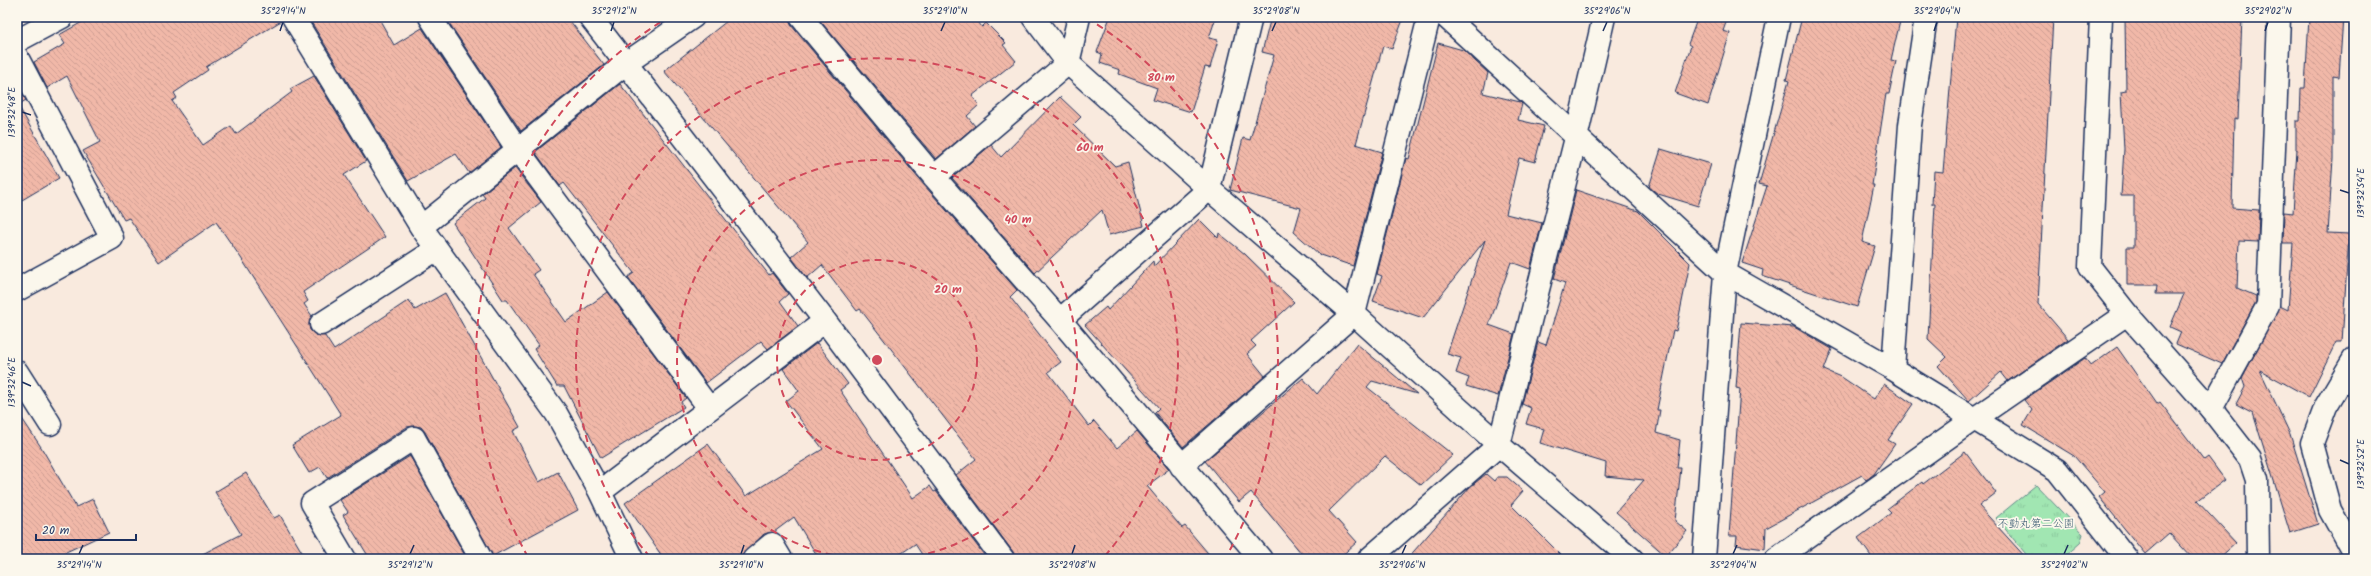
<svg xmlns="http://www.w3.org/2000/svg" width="2371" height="576" viewBox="0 0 2371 576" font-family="Kalam,'Klee One',sans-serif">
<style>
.grass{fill:url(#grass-tufts);stroke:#5e8a88}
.building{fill:url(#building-back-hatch);stroke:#1b2f5e}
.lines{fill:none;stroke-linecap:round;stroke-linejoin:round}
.street-casing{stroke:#1b2f5e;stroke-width:25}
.secondary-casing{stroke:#1b2f5e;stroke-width:25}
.street{stroke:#fbf7ec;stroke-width:22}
.secondary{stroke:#fbf7ec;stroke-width:22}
.ticks{fill:none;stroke:#1b2f5e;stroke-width:1.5}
.ring{fill:none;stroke:#d1495b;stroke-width:2;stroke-dasharray:7 5}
.labels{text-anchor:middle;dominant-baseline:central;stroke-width:3.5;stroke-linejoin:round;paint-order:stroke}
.park-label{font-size:11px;fill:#3c5d73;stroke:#fbf7ec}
.centre{fill:#d1495b;stroke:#fbf7ec;stroke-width:2}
.ring-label{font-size:12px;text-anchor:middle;font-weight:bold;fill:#d1495b;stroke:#fbf7ec;stroke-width:3.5;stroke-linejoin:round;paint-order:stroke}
.neatline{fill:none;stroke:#1b2f5e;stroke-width:1.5}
.ticks-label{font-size:10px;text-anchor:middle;fill:#1b2f5e}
</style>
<defs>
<pattern id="grass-tufts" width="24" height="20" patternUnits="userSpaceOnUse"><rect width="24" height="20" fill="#a1e6b2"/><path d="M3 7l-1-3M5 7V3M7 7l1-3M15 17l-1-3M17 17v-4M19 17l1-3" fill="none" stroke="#8ac69c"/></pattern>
<pattern id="building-back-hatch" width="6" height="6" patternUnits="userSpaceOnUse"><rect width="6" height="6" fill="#f1b8a8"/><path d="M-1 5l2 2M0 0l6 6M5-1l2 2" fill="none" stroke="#ce9e93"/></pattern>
</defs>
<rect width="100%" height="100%" fill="#f9eade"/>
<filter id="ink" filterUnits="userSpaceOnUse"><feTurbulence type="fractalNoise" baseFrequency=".025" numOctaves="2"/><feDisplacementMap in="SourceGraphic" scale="8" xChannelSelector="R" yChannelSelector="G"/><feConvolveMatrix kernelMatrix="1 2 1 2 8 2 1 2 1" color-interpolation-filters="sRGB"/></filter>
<g filter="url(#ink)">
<!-- grass -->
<path class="grass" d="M 2036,485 L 2083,534 L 2080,543 L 2062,559 L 2030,559 L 1996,518 Z"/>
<!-- building -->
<path class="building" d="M 91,17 L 281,17 L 281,21 L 206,67 L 208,70 L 174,93 L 177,98 L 172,101 L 203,145 L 231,126 L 236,134 L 292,92 L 290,89 L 314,76 L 366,161 L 344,175 L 385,237 L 303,292 L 308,301 L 304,304 L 312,316 L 309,324 L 310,330 L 316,335 L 325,336 L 334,350 L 409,300 L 415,310 L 445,293 L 520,427 L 513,431 L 539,482 L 558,472 L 578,510 L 493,556 L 425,432 L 421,427 L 414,426 L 407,427 L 327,478 L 320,467 L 309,473 L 292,445 L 341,415 L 241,258 L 216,222 L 159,262 L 129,218 L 124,220 L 83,151 L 100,142 L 67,76 L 47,88 L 34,62 L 65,44 L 59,35 Z
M 308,17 L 378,17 L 394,45 L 422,28 L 501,147 L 469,173 L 456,154 L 408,181 Z
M 445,17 L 567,17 L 604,65 L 521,131 Z
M 732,17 L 789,17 L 791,25 L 924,185 L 1017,290 L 1010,297 L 1061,362 L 1048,372 L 1089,426 L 1094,421 L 1117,448 L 1137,431 L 1169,469 L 1147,486 L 1182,528 L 1185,526 L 1213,559 L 1015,559 L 1013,552 L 956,475 L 976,459 L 895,354 L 860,309 L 857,311 L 822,265 L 807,278 L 791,257 L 808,242 L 664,71 Z
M 817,17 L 974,17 L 982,27 L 986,23 L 1006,43 L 1003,45 L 1016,61 L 972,96 L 979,105 L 967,116 L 975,126 L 936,159 Z
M 1110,17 L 1216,17 L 1209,38 L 1218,40 L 1210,68 L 1205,67 L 1191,112 L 1153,100 L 1157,88 L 1119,74 L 1120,70 L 1100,63 L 1102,54 L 1097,52 Z
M 1271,17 L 1404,17 L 1392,49 L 1383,46 L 1356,144 L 1382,152 L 1353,266 L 1320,255 L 1294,232 L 1301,208 L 1230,190 L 1243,138 L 1250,140 L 1274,55 L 1262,52 Z
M 1698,17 L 1728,17 L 1723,31 L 1730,33 L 1708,105 L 1675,93 L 1691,46 L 1688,44 Z
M 1802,17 L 1901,17 L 1891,60 L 1896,61 L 1889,94 L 1886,94 L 1872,185 L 1874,185 L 1862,242 L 1875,246 L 1857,307 L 1762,276 L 1763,270 L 1742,263 L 1767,186 L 1759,184 L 1789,81 L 1786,80 Z
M 1956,17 L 2053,17 L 2038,304 L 2068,339 L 2008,381 L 2001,372 L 1969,401 L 1938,366 L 1947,357 L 1928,339 L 1935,204 L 1932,204 L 1934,171 L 1943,172 Z
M 2125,17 L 2242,17 L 2238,119 L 2234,118 L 2232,208 L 2259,210 L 2258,242 L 2239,241 L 2237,288 L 2256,296 L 2256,302 L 2222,364 L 2176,344 L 2181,332 L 2170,327 L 2184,294 L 2156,294 L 2157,285 L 2127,285 L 2127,247 L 2134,247 L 2134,196 L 2121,196 L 2124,149 L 2121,92 L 2126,91 Z
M 2309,17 L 2343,17 L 2339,77 L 2333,76 L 2333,159 L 2328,233 L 2349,234 L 2342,342 L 2336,342 L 2309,397 L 2260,370 L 2290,434 L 2318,524 L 2290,533 L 2253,413 L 2236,404 L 2245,387 L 2242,378 L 2280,306 L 2288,310 L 2293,243 L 2283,243 L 2284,212 L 2293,213 L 2297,149 L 2296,149 L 2296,121 L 2300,121 L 2301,88 L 2305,88 Z
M 1438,43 L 1463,50 L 1488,73 L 1483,93 L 1520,102 L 1522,104 L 1518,120 L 1544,126 L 1535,162 L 1519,158 L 1506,214 L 1542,223 L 1530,269 L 1511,262 L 1489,325 L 1514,334 L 1498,396 L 1466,386 L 1469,378 L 1456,373 L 1461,358 L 1447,354 L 1485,240 L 1423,318 L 1373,301 L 1382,276 L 1377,274 L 1406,158 L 1409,159 Z
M 17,84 L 26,100 L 18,105 L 59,178 L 17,203 Z
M 620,84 L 769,275 L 772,273 L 788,294 L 780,301 L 798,326 L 768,349 L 761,341 L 706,383 L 628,277 L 634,273 L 564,183 L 560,186 L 535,152 Z
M 1060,97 L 1081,117 L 1073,125 L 1115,166 L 1128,162 L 1144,226 L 1109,235 L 1102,210 L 1035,273 L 952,178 L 991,145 L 1001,157 Z
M 1661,149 L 1711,164 L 1698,206 L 1658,194 L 1649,187 Z
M 515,168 L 541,202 L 509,228 L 539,270 L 533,274 L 566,322 L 608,292 L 686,398 L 681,402 L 684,407 L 601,458 L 564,386 L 557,386 L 534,349 L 539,345 L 507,300 L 503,300 L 453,223 L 485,198 L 482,194 Z
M 1576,190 L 1638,211 L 1690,263 L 1676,331 L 1673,330 L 1657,410 L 1660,410 L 1656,433 L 1680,440 L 1677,468 L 1681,468 L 1675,521 L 1687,531 L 1666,556 L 1616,512 L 1644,480 L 1605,476 L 1606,463 L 1540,443 L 1544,429 L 1526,424 L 1531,408 L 1522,404 L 1538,342 L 1546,345 L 1565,283 L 1554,279 Z
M 1199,219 L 1218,238 L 1219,233 L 1245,254 L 1294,302 L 1251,341 L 1256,346 L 1247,354 L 1265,376 L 1183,447 L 1157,415 L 1155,412 L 1159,408 L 1085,325 L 1106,307 L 1108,310 L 1153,261 L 1154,266 Z
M 1741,323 L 1794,327 L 1832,349 L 1824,370 L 1843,378 L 1874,399 L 1884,384 L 1913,404 L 1888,440 L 1895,444 L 1874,474 L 1866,480 L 1862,475 L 1766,528 L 1765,549 L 1736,545 L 1737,536 L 1729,536 L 1740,389 L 1736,388 Z
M 817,343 L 848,384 L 840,390 L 913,498 L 930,486 L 934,492 L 936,491 L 987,559 L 925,559 L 915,544 L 893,559 L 819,559 L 794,517 L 774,532 L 764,534 L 738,559 L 664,559 L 625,503 L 708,444 L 746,496 L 823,449 L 786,401 L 799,391 L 783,369 Z
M 1357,344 L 1417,394 L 1372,381 L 1367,387 L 1453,455 L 1421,485 L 1385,456 L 1329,511 L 1357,542 L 1338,559 L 1306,559 L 1251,492 L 1239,502 L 1205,461 L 1303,378 L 1317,394 Z
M 2117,347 L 2157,404 L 2160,402 L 2204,460 L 2208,457 L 2225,480 L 2197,501 L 2236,543 L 2218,559 L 2193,559 L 2169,533 L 2145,554 L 2099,497 L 2105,492 L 2074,456 L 2023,425 L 2032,410 L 2024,400 L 2085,358 L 2091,366 Z
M 17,411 L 41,447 L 76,507 L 93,499 L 109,532 L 51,559 L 17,559 Z
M 1965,452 L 1996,493 L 1979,506 L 2027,559 L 1873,559 L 1858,538 L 1891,513 L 1887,509 L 1922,482 L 1923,484 Z
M 410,456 L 467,559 L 370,559 L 343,515 L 348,512 L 340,500 Z
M 246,473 L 274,518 L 280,515 L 306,559 L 193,559 L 241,534 L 215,492 Z
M 1486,474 L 1494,481 L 1497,477 L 1507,477 L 1523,491 L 1511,505 L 1565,559 L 1407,559 L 1470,487 Z"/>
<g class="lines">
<!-- street casing -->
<g class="street-casing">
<path id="street" d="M 293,17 L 421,227 L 556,413 L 600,492 L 632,559
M 430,17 L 518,150 L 709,408
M 590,17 L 825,321 L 1003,559
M 801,17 L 934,177 L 1060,320 L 1261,559
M 1033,17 L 1068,63 L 1209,189 L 1354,314 L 1499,445 L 1632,559
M 1446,17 L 1725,273 L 1893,369 L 2057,470 L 2127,559
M 17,41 L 62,17
M 17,57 L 112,238 L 17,290
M 934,177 L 1068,63 L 1079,17
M 421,227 L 625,64 L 693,17
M 1060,320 L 1209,189 L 1251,17
M 321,324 L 437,249
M 2354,359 L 2326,406 L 2312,443 L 2330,510 L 2354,553
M 1893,369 L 1910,125 L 1926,17
M 17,372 L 50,424
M 2211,409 L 2268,305 L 2279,17
M 1181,466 L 1354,314 L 1429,17
M 600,492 L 825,321
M 345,559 L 312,503 L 414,438 L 481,559
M 754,559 L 772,544 L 781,559
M 1369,559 L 1499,445 L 1576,138 L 1604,17
M 1704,559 L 1725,273 L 1779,17
M 1776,559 L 1974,419 L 2127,314"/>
</g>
<!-- secondary casing -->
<g class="secondary-casing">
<path id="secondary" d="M 2101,17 L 2090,267 L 2127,314 L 2211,409 L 2250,459 L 2257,480 L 2258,559"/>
</g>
<!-- street -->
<use href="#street" class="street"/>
<!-- secondary -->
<use href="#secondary" class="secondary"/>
</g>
</g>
<!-- ticks -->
<path class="ticks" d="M 280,31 L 283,22M 611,31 L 614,22M 941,31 L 945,22M 1272,31 L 1276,22M 1603,31 L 1607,22M 1934,31 L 1937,22M 2265,31 L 2268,22M 22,112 L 31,115M 2340,190 L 2349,193M 22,382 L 31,386M 2340,460 L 2349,464M 79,554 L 83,545M 410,554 L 414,545M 741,554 L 744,545M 1072,554 L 1075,545M 1402,554 L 1406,545M 1733,554 L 1737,545M 2064,554 L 2068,545"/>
<!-- distance rings -->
<g class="ring">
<circle cx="877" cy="360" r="100"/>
<path d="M856 559A200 200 0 1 1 898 559"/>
<path d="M650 557A301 301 0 1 1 1104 557"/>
<path d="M528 557A401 401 0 0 1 667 18M1087 18A401 401 0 0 1 1226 557"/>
</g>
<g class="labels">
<!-- park labels -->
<g class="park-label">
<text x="2036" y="524">不動丸第二公園</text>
</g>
</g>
<circle cx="877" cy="360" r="6" class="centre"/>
<g class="ring-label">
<text x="1161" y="81">80 m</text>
<text x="1090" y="151">60 m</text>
<text x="1018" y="223">40 m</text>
<text x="948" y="293">20 m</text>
</g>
<!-- margin -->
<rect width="2371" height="576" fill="none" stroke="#fbf7ec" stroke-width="44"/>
<!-- scale -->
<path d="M36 534v6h100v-6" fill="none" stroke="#1b2f5e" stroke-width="2"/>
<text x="42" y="534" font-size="12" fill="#1b2f5e" stroke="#fbf7ec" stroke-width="3" paint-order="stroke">20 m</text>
<rect x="22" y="22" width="2327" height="532" class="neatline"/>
<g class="ticks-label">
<text x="283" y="14">35°29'14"N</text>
<text x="614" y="14">35°29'12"N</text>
<text x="945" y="14">35°29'10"N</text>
<text x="1276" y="14">35°29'08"N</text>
<text x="1607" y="14">35°29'06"N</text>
<text x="1937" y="14">35°29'04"N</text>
<text x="2268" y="14">35°29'02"N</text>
<text transform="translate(11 112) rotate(-90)" y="4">139°32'48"E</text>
<text transform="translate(2360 193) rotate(-90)" y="4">139°32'54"E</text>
<text transform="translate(11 382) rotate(-90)" y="4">139°32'46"E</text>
<text transform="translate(2360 464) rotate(-90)" y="4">139°32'52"E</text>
<text x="79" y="568">35°29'14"N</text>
<text x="410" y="568">35°29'12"N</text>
<text x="741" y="568">35°29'10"N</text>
<text x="1072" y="568">35°29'08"N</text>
<text x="1402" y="568">35°29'06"N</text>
<text x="1733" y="568">35°29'04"N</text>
<text x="2064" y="568">35°29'02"N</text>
</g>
</svg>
